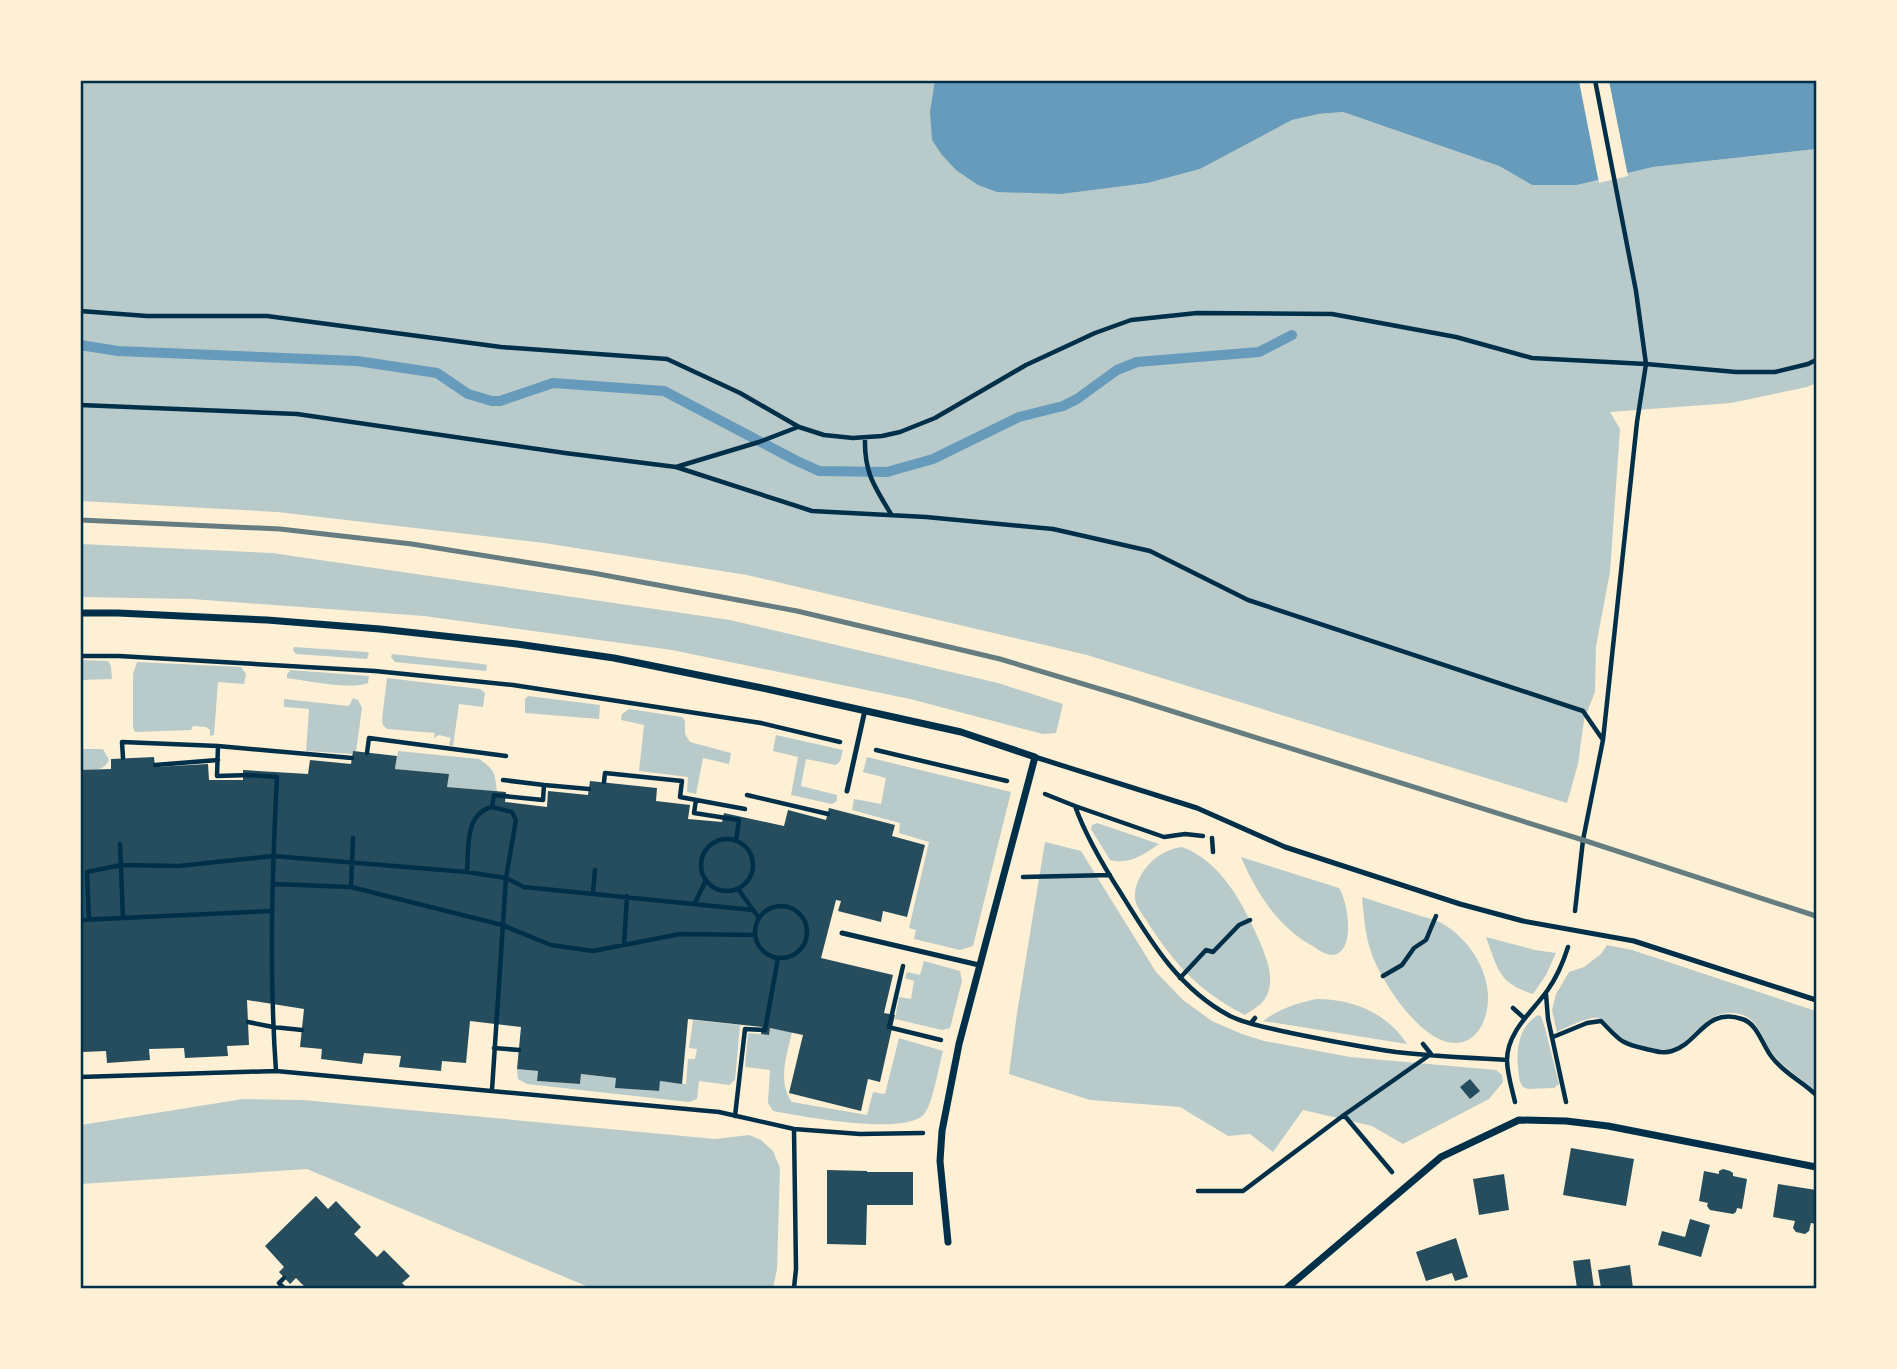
<svg xmlns="http://www.w3.org/2000/svg" width="1897" height="1369" viewBox="0 0 1897 1369" font-family="'Alegreya Sans',sans-serif">
<style>
.green{fill:#b9caca}
.water{fill:#669bbc}
.pier{fill:#fdf0d5}
.lines{fill:none;stroke-linecap:round;stroke-linejoin:round}
.stream{stroke:#669bbc;stroke-width:10}
.building{fill:#264d5e}
.path{stroke:#003049;stroke-width:4.5}
.service{stroke:#003049;stroke-width:5}
.minor{stroke:#003049;stroke-width:7}
.rail{stroke:#657d81;stroke-width:5}
.neatline{fill:none;stroke:#003049;stroke-width:2.5}
</style>
<rect width="100%" height="100%" fill="#fdf0d5"/>
<!-- green -->
<path class="green" d="M 80,81 L 935,81 L 930,111 L 1062,194 L 1148,183 L 1200,169 L 1292,120 L 1319,114 L 1343,112 L 1499,166 L 1532,185 L 1577,185 L 1653,167 L 1816,149 L 1816,383 L 1807,387 L 1731,403 L 1610,412 L 1620,429 L 1610,572 L 1596,646 L 1595,692 L 1584,720 L 1578,764 L 1567,803 L 1087,655 L 747,575 L 544,543 L 277,512 L 81,501 Z
M 81,544 L 272,553 L 730,620 L 998,683 L 1063,704 L 1056,733 L 1043,734 L 910,699 L 672,650 L 424,616 L 191,599 L 81,597 Z
M 294,647 L 367,652 L 369,653 L 367,659 L 296,654 L 293,650 Z
M 392,654 L 483,664 L 487,665 L 486,671 L 395,662 L 391,657 Z
M 81,660 L 108,661 L 111,666 L 112,679 L 81,680 Z
M 137,662 L 241,667 L 246,674 L 244,684 L 218,682 L 214,735 L 210,736 L 210,730 L 206,727 L 193,726 L 191,730 L 135,732 L 133,727 L 133,674 Z
M 291,670 L 369,676 L 368,683 C 351,690 308,681 287,678 L 287,674 Z
M 387,678 L 480,689 L 485,693 L 483,707 L 459,704 L 453,746 L 449,745 L 451,738 L 439,735 L 434,738 L 435,733 L 387,729 L 383,725 L 382,719 Z
M 528,696 L 600,705 L 599,719 L 525,713 L 525,699 Z
M 353,698 L 358,700 L 362,708 L 356,752 L 353,751 L 352,754 L 306,751 L 309,709 L 284,707 L 284,699 L 349,706 Z
M 629,709 L 682,717 L 685,721 L 685,734 L 690,742 L 731,753 L 729,764 L 703,758 L 696,794 L 687,792 L 688,777 L 639,771 L 644,725 L 621,720 L 622,714 Z
M 776,735 L 843,750 L 840,761 L 836,765 L 806,759 L 801,786 L 837,795 L 837,801 L 832,804 L 791,795 L 798,757 L 773,751 Z
M 81,749 L 103,749 L 109,760 C 103,772 92,770 81,770 Z
M 398,751 L 479,759 C 495,770 495,773 497,792 L 447,787 L 448,774 L 395,769 Z
M 867,757 L 1011,792 L 973,946 L 960,950 L 914,939 L 916,930 L 909,928 L 929,842 L 899,833 L 900,823 L 852,810 L 854,799 L 881,804 L 886,778 L 863,772 Z
M 1097,823 L 1159,844 C 1143,855 1129,865 1110,860 L 1091,829 L 1092,825 Z
M 1045,842 L 1081,851 L 1156,972 L 1183,1000 L 1212,1021 L 1242,1034 L 1264,1041 L 1350,1057 L 1496,1070 L 1502,1075 L 1503,1082 L 1489,1099 L 1403,1144 L 1372,1126 L 1303,1110 L 1273,1152 L 1250,1134 L 1228,1136 L 1180,1107 L 1090,1100 L 1009,1074 L 1017,1013 Z
M 1182,847 C 1222,862 1243,904 1259,940 C 1266,957 1276,979 1266,997 C 1262,1005 1252,1010 1245,1015 C 1200,992 1175,965 1148,923 C 1144,916 1136,907 1135,899 C 1134,888 1139,877 1145,869 C 1154,857 1167,849 1182,847 Z
M 1241,857 L 1339,888 C 1348,901 1357,955 1331,955 C 1324,954 1317,949 1311,945 C 1277,926 1256,892 1241,857 Z
M 1362,897 C 1380,903 1399,909 1418,915 C 1426,918 1435,919 1443,924 C 1474,942 1498,984 1484,1020 C 1481,1028 1476,1036 1468,1040 C 1430,1059 1383,984 1372,955 C 1365,936 1364,916 1362,897 Z
M 1486,937 L 1535,950 L 1556,953 L 1546,975 L 1533,994 C 1498,983 1498,969 1486,937 Z
M 1607,945 L 1632,950 L 1816,1011 L 1816,1092 C 1802,1078 1784,1069 1772,1053 C 1763,1041 1759,1021 1743,1015 C 1704,1002 1695,1049 1663,1050 C 1649,1051 1629,1044 1618,1035 C 1612,1030 1606,1020 1598,1018 C 1588,1016 1566,1028 1557,1032 L 1552,1010 L 1556,994 L 1569,972 L 1584,967 L 1601,954 Z
M 924,961 L 960,971 L 962,981 L 950,1028 L 942,1030 L 895,1019 L 899,997 L 911,999 L 914,981 L 905,978 L 907,972 L 920,975 Z
M 1317,999 C 1353,999 1387,1013 1407,1044 L 1263,1021 C 1279,1009 1297,1003 1317,999 Z
M 1538,1015 L 1541,1016 L 1545,1028 L 1559,1084 L 1554,1088 L 1528,1089 L 1523,1087 L 1520,1082 C 1516,1058 1514,1030 1538,1015 Z
M 693,1020 L 740,1025 L 735,1080 L 729,1085 L 699,1081 L 697,1099 L 689,1102 L 527,1084 L 518,1079 L 517,1069 L 538,1071 L 537,1081 L 580,1084 L 581,1074 L 616,1078 L 616,1088 L 658,1091 L 660,1081 L 686,1084 L 688,1059 L 695,1059 L 697,1049 L 689,1048 Z
M 770,1028 L 792,1032 C 787,1055 777,1082 792,1102 L 867,1115 L 873,1092 L 885,1094 L 899,1038 L 943,1051 C 939,1065 933,1102 925,1113 C 908,1137 801,1116 773,1111 L 768,1103 L 770,1070 L 745,1067 L 748,1033 L 769,1035 Z
M 243,1099 L 303,1100 L 715,1139 L 749,1135 L 761,1140 L 773,1151 L 780,1168 L 777,1269 L 773,1288 L 591,1288 L 307,1169 L 81,1184 L 81,1125 Z"/>
<!-- water -->
<path class="water" d="M 935,80 L 1816,80 L 1816,149 L 1653,167 L 1577,185 L 1532,185 L 1499,166 L 1343,112 L 1319,114 L 1292,120 L 1200,169 L 1148,183 L 1062,194 L 997,192 L 978,185 L 956,170 L 942,155 L 932,140 L 930,111 Z"/>
<!-- pier -->
<path class="pier" d="M 1579,81 L 1609,81 L 1628,176 L 1599,183 Z"/>
<g class="lines">
<!-- stream -->
<path class="stream" d="M 80,345 L 118,351 L 357,361 L 437,373 L 468,394 L 492,401 L 500,401 L 553,383 L 664,391 L 795,460 L 819,471 L 887,472 L 933,459 L 1019,417 L 1063,406 L 1077,399 L 1117,370 L 1137,362 L 1259,352 L 1292,335"/>
</g>
<!-- building -->
<path class="building" d="M 353,751 L 397,756 L 395,769 L 449,774 L 447,787 L 506,792 L 505,802 L 547,807 L 548,791 L 588,795 L 590,781 L 657,788 L 656,801 L 690,805 L 688,819 L 722,822 L 724,813 L 784,826 L 788,810 L 826,820 L 829,808 L 895,825 L 892,836 L 925,845 L 907,917 L 883,911 L 881,922 L 838,911 L 841,901 L 836,900 L 821,958 L 893,975 L 884,1013 L 895,1015 L 880,1082 L 868,1079 L 861,1111 L 789,1093 L 803,1035 L 770,1028 L 769,1035 L 761,1034 L 762,1027 L 688,1019 L 682,1084 L 660,1081 L 659,1091 L 615,1088 L 616,1078 L 581,1074 L 580,1084 L 537,1081 L 538,1071 L 517,1069 L 521,1027 L 470,1021 L 466,1063 L 442,1061 L 441,1071 L 399,1067 L 401,1056 L 364,1053 L 362,1064 L 321,1059 L 322,1049 L 300,1047 L 304,1009 L 247,1000 L 249,1045 L 227,1046 L 228,1056 L 185,1058 L 184,1048 L 149,1049 L 150,1060 L 107,1063 L 106,1051 L 83,1052 L 80,1004 L 80,770 L 111,769 L 111,759 L 154,757 L 155,767 L 208,764 L 209,780 L 243,780 L 243,770 L 308,774 L 310,760 L 351,764 Z
M 1470,1079 L 1480,1091 L 1470,1099 L 1460,1087 Z
M 1571,1148 L 1634,1159 L 1626,1206 L 1563,1195 Z
M 1723,1169 L 1730,1171 L 1733,1173 L 1733,1176 L 1747,1179 L 1742,1209 L 1737,1208 L 1736,1212 L 1733,1214 L 1710,1210 L 1707,1206 L 1708,1203 L 1699,1201 L 1704,1171 L 1719,1174 L 1719,1171 Z
M 827,1170 L 867,1171 L 867,1172 L 913,1172 L 913,1205 L 867,1205 L 866,1245 L 827,1244 Z
M 1504,1174 L 1509,1210 L 1479,1215 L 1473,1179 Z
M 1778,1184 L 1816,1190 L 1816,1224 L 1811,1223 L 1809,1231 L 1805,1234 L 1796,1232 L 1793,1228 L 1795,1221 L 1773,1217 Z
M 316,1196 L 328,1209 L 336,1201 L 361,1227 L 354,1234 L 377,1257 L 384,1250 L 410,1276 L 402,1283 L 407,1288 L 306,1288 L 296,1278 L 290,1284 L 279,1272 L 284,1267 L 265,1246 Z
M 1690,1219 L 1710,1225 L 1701,1257 L 1658,1245 L 1662,1231 L 1685,1237 Z
M 1456,1238 L 1468,1277 L 1455,1281 L 1452,1273 L 1426,1281 L 1416,1252 Z
M 1590,1259 L 1594,1288 L 1577,1288 L 1573,1261 Z
M 1630,1265 L 1633,1288 L 1601,1288 L 1598,1270 Z"/>
<g class="lines">
<!-- path -->
<path class="path" d="M 80,311 L 147,316 L 267,316 L 501,347 L 667,359 L 740,393 L 799,427 L 824,435 L 853,438 L 882,436 L 900,432 L 935,418 L 1026,365 L 1095,333 L 1131,320 L 1197,313 L 1332,314 L 1456,337 L 1532,358 L 1646,364 L 1736,372 L 1775,372 L 1808,364 L 1816,360
M 80,405 L 297,414 L 565,453 L 676,467 L 759,442 L 798,427
M 865,438 C 864,472 874,486 891,514
M 676,467 L 812,511 L 926,517 L 1053,529 L 1150,551 L 1248,600 L 1583,711 L 1603,740
M 80,656 L 119,656 L 375,671 L 513,685 L 761,723 L 840,742
M 218,746 L 217,776 L 250,775 L 277,777 C 272,875 269,973 276,1071
M 876,750 L 1007,781
M 367,753 L 369,738 L 506,756
M 123,758 L 122,742 L 218,746 L 352,758
M 155,765 L 218,760
M 604,782 L 605,773 L 682,781 L 680,797 L 745,809
M 544,785 L 589,789
M 1045,794 L 1075,806 L 1164,837 L 1185,834 L 1203,836
M 747,795 L 828,814
M 696,800 L 694,813 L 739,820 L 736,841
M 1075,806 C 1086,837 1104,867 1122,895 C 1151,942 1179,989 1230,1016 C 1248,1025 1271,1028 1291,1033 C 1325,1040 1361,1047 1396,1052 C 1432,1056 1470,1058 1507,1060
M 1212,838 L 1213,852
M701 865a26 26 0 1 1 52 0a26 26 0 1 1-52 0Z
M 120,844 L 123,918
M 467,872 C 469,848 464,814 492,807
M 1023,877 L 1110,875
M 273,884 L 351,887 L 502,925 L 551,945 L 593,951 L 680,934 L 755,935
M 351,887 L 353,838
M 738,889 L 759,918
M 593,893 L 595,870
M 695,903 L 706,880
M755 932a26 26 0 1 1 52 0a26 26 0 1 1-52 0Z
M 1575,911 L 1583,840 L 1603,740 L 1637,422 L 1646,364 L 1636,291 L 1595,80
M 80,920 L 272,911
M 89,920 L 87,872 L 121,865 L 179,866 L 273,856 L 467,872 L 506,878 L 524,887 L 753,910
M 624,945 L 627,896
M 1383,976 L 1402,965 L 1414,948 L 1426,940 L 1436,916
M 1180,978 L 1206,950 L 1213,952 L 1239,925 L 1250,920
M 1546,994 L 1548,1019 L 1566,1102
M 1513,1008 L 1524,1018
M 248,1022 L 273,1027 L 302,1030
M 1251,1023 L 1255,1018
M 889,1027 L 903,966
M 892,1028 L 941,1040
M 1553,1037 L 1587,1023 L 1601,1021 C 1620,1040 1619,1043 1646,1049 C 1655,1051 1663,1054 1672,1051 C 1699,1043 1705,1007 1742,1019 C 1757,1023 1762,1044 1771,1056 C 1783,1073 1802,1081 1816,1095
M 494,1048 L 519,1050
M 80,1077 L 276,1071 L 719,1112 L 794,1129 L 860,1134 L 923,1133
M 492,1090 L 506,878 L 516,820 L 512,812 L 492,807 L 494,795 L 543,800 L 544,785 L 503,780
M 1515,1102 C 1512,1089 1507,1073 1507,1060 C 1507,1032 1532,1012 1547,991 C 1557,977 1563,963 1568,947
M 1344,1115 L 1392,1172
M 735,1116 L 745,1029 L 765,1030 L 778,958
M 1198,1191 L 1243,1191 L 1344,1115 L 1431,1054 L 1423,1044
M 284,1288 L 279,1283 L 284,1278
M 794,1288 L 796,1269 L 794,1129"/>
<!-- service -->
<path class="service" d="M 1035,757 L 1197,808 L 1285,847 L 1460,904 L 1523,921 L 1634,941 L 1816,1000
M 847,791 L 865,710
M 842,933 L 979,965"/>
<!-- minor -->
<path class="minor" d="M 80,613 L 118,613 L 267,620 L 380,629 L 517,644 L 614,658 L 767,689 L 961,732 L 1035,757 L 959,1044 L 942,1131 L 940,1161 L 948,1242
M 1287,1288 L 1441,1157 L 1519,1120 L 1566,1121 L 1608,1126 L 1816,1167"/>
<!-- rail -->
<path class="rail" d="M 80,520 L 280,529 L 412,544 L 593,573 L 797,611 L 1000,659 L 1130,698 L 1583,840 L 1816,916"/>
</g>
<!-- border -->
<rect width="1897" height="1369" fill="none" stroke="#fdf0d5" stroke-width="164"/>
<rect x="82" y="82" width="1733" height="1205" class="neatline"/>
</svg>
